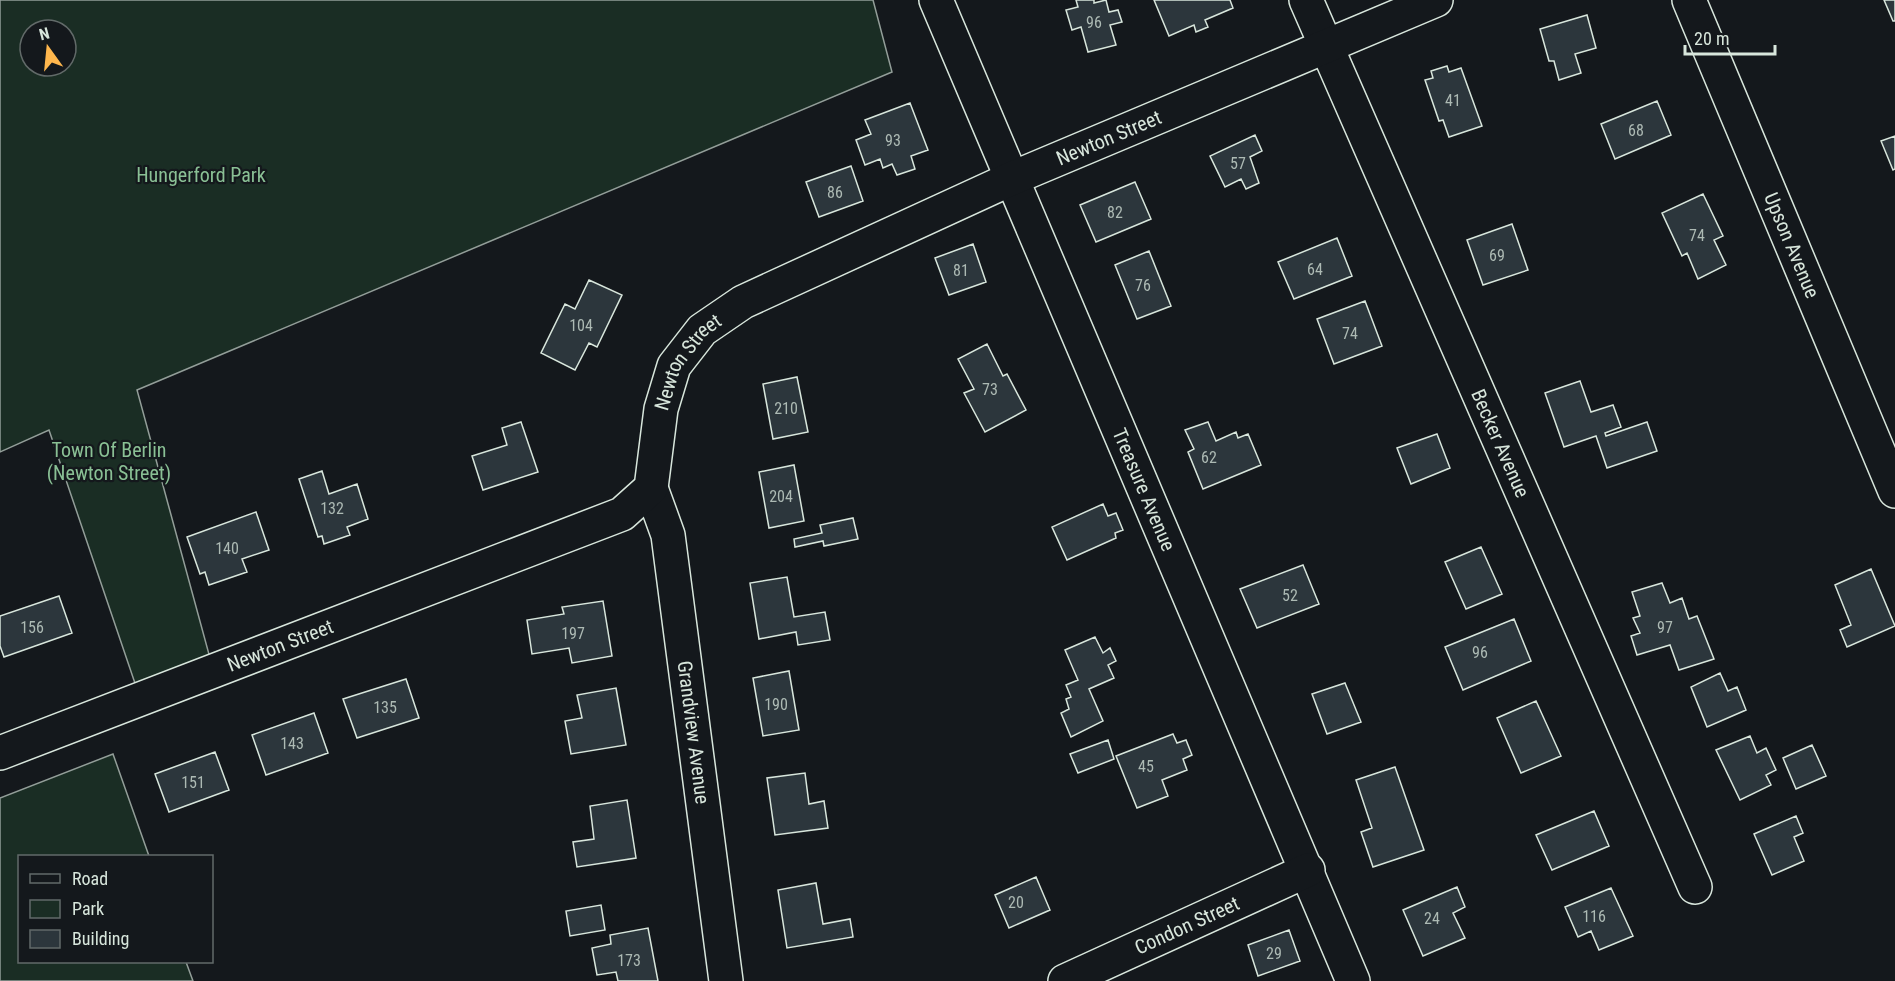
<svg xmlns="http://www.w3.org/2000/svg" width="1895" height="981" viewBox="0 0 1895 981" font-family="'Roboto Condensed',sans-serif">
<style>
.green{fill:#1a2d24;stroke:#939e99;stroke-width:1.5;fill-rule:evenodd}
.building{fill:#2c363c;stroke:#d8e6dc;stroke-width:1.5}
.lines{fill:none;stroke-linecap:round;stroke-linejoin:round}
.minor-casing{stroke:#d8e6dc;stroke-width:36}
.minor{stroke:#14181c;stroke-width:33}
.labels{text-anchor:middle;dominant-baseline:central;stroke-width:4.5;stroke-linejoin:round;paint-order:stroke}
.number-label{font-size:16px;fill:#adbab4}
.street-label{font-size:20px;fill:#d8e6dc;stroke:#14181c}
.park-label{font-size:20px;fill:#8ac095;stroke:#14181c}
</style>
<rect width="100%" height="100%" fill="#14181c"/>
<!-- green -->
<path class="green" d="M 0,0 L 873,0 L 892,72 L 137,390 L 213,669 L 140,698 L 49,430 L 0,452 ZM 30,30 L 66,30 L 66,66 L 30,66 Z
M 113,754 L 149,856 L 20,856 L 20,962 L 186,962 L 193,981 L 0,981 L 0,798 Z"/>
<!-- building -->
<path class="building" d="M 1076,0 L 1094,0 L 1094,3 L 1106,0 L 1109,12 L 1118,10 L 1122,22 L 1110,25 L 1116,45 L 1088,52 L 1081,27 L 1072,30 L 1066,10 L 1078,7 Z
M 1154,0 L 1230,0 L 1233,8 L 1205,20 L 1208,27 L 1196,32 L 1194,25 L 1169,36 Z
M 1884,0 L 1895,0 L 1895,21 L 1893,21 Z
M 1587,15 L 1596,48 L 1575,54 L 1581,73 L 1559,80 L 1554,61 L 1549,61 L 1540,29 Z
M 1447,66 L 1449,72 L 1461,68 L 1482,126 L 1449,137 L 1443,120 L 1439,121 L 1425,80 L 1433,78 L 1431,71 Z
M 1657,101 L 1671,135 L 1615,159 L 1601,124 Z
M 910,103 L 928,150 L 911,156 L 915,169 L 897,175 L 892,164 L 883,168 L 880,159 L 865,165 L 856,140 L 871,134 L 865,120 Z
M 1255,135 L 1262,151 L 1250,157 L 1259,183 L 1246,189 L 1241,179 L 1225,187 L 1210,156 Z
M 1895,136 L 1895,169 L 1893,170 L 1881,141 Z
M 851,166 L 863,201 L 819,217 L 806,182 Z
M 1135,182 L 1151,219 L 1096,242 L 1080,205 Z
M 1703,194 L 1723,236 L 1714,240 L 1726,265 L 1698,279 L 1687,253 L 1682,256 L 1662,213 Z
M 1512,224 L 1528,270 L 1483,285 L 1467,240 Z
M 1337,238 L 1352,276 L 1294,299 L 1278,262 Z
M 973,244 L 986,282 L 949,295 L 935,258 Z
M 1149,251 L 1171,306 L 1137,319 L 1115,265 Z
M 589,280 L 622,295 L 597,347 L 589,343 L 575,370 L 541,353 L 565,304 L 575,309 Z
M 1365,301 L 1382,346 L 1334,364 L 1317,319 Z
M 987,344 L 1003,376 L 1007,374 L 1026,410 L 985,432 L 964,393 L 974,389 L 958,359 Z
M 797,377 L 808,432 L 773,439 L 763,384 Z
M 1580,381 L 1591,412 L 1613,405 L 1621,427 L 1605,433 L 1606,436 L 1647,422 L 1657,451 L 1607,468 L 1596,436 L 1564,447 L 1545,393 Z
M 521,422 L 538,472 L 483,490 L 472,456 L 507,445 L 502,428 Z
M 1208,422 L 1216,441 L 1236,432 L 1238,438 L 1248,434 L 1261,465 L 1203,489 L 1188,452 L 1194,449 L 1185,430 Z
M 1437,434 L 1450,468 L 1411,484 L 1397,448 Z
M 794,465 L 804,521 L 769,528 L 759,472 Z
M 322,471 L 329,494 L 357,484 L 368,519 L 347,527 L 350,535 L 324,544 L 322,536 L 318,537 L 299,479 Z
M 1103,504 L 1108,516 L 1116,513 L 1123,530 L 1115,533 L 1116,538 L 1067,560 L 1052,527 Z
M 256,512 L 269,550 L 242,559 L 247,572 L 209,585 L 205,572 L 200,574 L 187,537 Z
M 853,518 L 858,539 L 824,546 L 823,541 L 795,547 L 794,539 L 822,533 L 820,525 Z
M 1481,547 L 1502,594 L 1466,609 L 1445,562 Z
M 1303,565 L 1319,604 L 1257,628 L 1240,589 Z
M 1871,569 L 1895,626 L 1847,647 L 1840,630 L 1851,625 L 1835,585 Z
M 787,577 L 794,617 L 825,612 L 830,640 L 798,645 L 796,632 L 759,639 L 750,583 Z
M 1662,583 L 1670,603 L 1682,598 L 1689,619 L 1697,616 L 1714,659 L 1679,670 L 1670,645 L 1637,655 L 1631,636 L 1640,633 L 1633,618 L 1640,616 L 1632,592 Z
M 59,596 L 72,633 L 4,657 L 0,646 L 0,616 Z
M 603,601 L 612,656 L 572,663 L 569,648 L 532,654 L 527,620 L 564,614 L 562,607 Z
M 1514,619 L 1531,661 L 1463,690 L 1445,647 Z
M 1095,637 L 1103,653 L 1110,648 L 1116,661 L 1108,665 L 1114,678 L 1089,689 L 1103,721 L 1071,737 L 1061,713 L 1069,709 L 1066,699 L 1071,697 L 1066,685 L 1078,680 L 1065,650 Z
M 789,671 L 799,730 L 763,736 L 753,678 Z
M 1720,673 L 1728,691 L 1737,687 L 1746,710 L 1707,727 L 1691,687 Z
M 406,679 L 419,718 L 357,738 L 343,699 Z
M 1345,683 L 1361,722 L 1327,734 L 1312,694 Z
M 616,688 L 626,745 L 571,754 L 565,721 L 582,718 L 577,695 Z
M 1536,701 L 1561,756 L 1521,773 L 1497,718 Z
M 314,713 L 328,753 L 266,775 L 252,735 Z
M 1173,734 L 1177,743 L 1186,740 L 1192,755 L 1183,759 L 1187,770 L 1162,780 L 1168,796 L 1137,808 L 1116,756 Z
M 1750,736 L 1757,753 L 1766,748 L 1776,770 L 1766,775 L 1771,785 L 1740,800 L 1716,750 Z
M 1108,740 L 1114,759 L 1078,773 L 1070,754 Z
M 1812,745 L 1826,776 L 1796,789 L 1783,758 Z
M 215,752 L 229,790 L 169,812 L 155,774 Z
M 1395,767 L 1424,850 L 1373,867 L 1361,832 L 1372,828 L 1356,780 Z
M 805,773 L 809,804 L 824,801 L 828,828 L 775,835 L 767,778 Z
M 627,800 L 636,858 L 577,867 L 573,842 L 594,839 L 590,806 Z
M 1594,811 L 1609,846 L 1552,870 L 1536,835 Z
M 1796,816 L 1803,833 L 1794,837 L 1804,861 L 1772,875 L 1754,834 Z
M 1036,877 L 1050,910 L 1009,928 L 995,895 Z
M 816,883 L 823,924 L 850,919 L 853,937 L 787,948 L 778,890 Z
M 1457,887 L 1465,907 L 1453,913 L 1465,938 L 1423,956 L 1403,910 Z
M 1611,888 L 1633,936 L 1599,950 L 1591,931 L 1578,937 L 1565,907 Z
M 601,905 L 605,930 L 570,936 L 566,911 Z
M 648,928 L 658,981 L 618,981 L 616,972 L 597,975 L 592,948 L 611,944 L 610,935 Z
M 1289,930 L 1300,961 L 1258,976 L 1248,945 Z"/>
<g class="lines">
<!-- minor casing -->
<g class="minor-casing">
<g id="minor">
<path id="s1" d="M 936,0 L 1353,981"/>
<path id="s2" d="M 1306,0 L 1695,887"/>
<path id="s3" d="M 1689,0 L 1895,491"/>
<path id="s4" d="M 651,488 L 668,535 L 726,981"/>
<path id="s5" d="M 0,753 L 622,514 L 651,488 L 661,409 L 674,366 L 702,330 L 743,302 L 1013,178 L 1436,0"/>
<path id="s6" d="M 1065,981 L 1308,870"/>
</g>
</g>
<!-- minor -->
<use href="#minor" class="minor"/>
</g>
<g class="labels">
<!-- number labels -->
<g class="number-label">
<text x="1094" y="22">96</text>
<text x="1453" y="100">41</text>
<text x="1636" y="130">68</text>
<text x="893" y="140">93</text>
<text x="1238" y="163">57</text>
<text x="835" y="192">86</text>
<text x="1115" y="212">82</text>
<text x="1697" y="235">74</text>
<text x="1497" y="255">69</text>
<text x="1315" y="269">64</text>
<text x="961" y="270">81</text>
<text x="1143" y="285">76</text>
<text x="581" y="325">104</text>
<text x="1350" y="333">74</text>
<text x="990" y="389">73</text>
<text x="786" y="408">210</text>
<text x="1209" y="457">62</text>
<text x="781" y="496">204</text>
<text x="332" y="508">132</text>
<text x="227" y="548">140</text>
<text x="1290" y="595">52</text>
<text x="32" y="627">156</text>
<text x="1665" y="627">97</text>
<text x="573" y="633">197</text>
<text x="1480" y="652">96</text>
<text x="776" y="704">190</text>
<text x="385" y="707">135</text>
<text x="292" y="743">143</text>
<text x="1146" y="766">45</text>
<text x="193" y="782">151</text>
<text x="1016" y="902">20</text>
<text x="1594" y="916">116</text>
<text x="1432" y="918">24</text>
<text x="1274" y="953">29</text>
<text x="629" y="960">173</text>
</g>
<!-- street labels -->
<g class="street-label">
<text stroke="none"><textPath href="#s5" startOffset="1326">Newton Street</textPath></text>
<text stroke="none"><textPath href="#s3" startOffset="266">Upson Avenue</textPath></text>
<text stroke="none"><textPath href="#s5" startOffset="840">Newton Street</textPath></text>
<text stroke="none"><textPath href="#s2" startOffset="484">Becker Avenue</textPath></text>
<text stroke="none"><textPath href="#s1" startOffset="532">Treasure Avenue</textPath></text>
<text stroke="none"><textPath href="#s5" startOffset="300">Newton Street</textPath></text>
<text stroke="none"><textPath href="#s4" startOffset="249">Grandview Avenue</textPath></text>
<text stroke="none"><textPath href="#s6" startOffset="134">Condon Street</textPath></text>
</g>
<!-- park labels -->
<g class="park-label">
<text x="201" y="175">Hungerford Park</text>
<text x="109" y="450">Town Of Berlin<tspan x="109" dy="23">(Newton Street)</tspan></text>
</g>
</g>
<!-- legend -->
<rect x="18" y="855" width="195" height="108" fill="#14181c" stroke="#626a69" stroke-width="1.5"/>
<rect x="30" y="874" width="30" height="9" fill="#14181c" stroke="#626a69" stroke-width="1.5"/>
<text x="72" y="885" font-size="18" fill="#d8e6dc">Road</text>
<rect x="30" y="900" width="30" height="18" fill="#1a2d24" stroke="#626a69" stroke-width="1.5"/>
<text x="72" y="915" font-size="18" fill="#d8e6dc">Park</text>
<rect x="30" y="930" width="30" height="18" fill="#2c363c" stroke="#626a69" stroke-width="1.5"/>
<text x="72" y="945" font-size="18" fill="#d8e6dc">Building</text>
<!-- north arrow -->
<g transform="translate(48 48) rotate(345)"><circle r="28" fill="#14181c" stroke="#626a69" stroke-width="1.5"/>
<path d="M0-4.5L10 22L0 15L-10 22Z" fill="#ffb74d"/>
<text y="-9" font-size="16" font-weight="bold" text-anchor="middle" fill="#d8e6dc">N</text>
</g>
<!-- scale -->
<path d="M1685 45v9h90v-9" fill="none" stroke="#d8e6dc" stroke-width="3"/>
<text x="1694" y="45" font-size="18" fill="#d8e6dc" stroke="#14181c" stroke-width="4.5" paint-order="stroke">20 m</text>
</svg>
